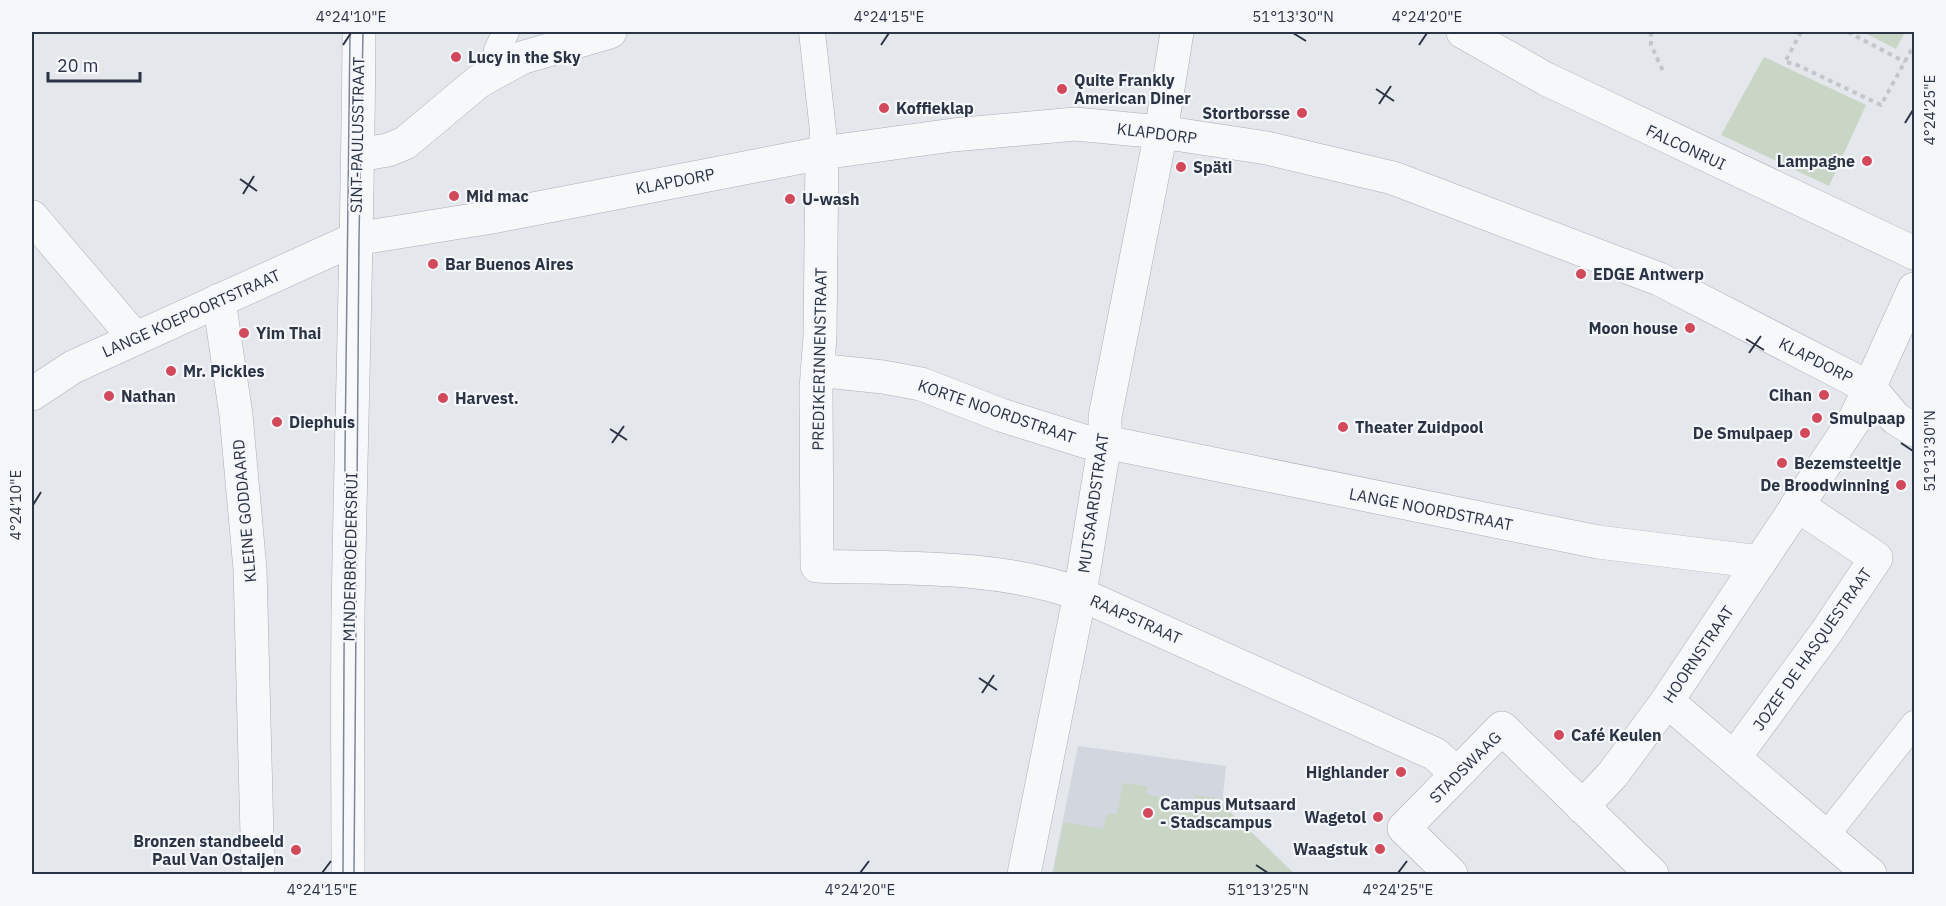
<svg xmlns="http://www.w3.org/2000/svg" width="1946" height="906" viewBox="0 0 1946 906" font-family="'IBM Plex Sans',sans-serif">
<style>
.built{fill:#d2d6de}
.green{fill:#c9d6c5}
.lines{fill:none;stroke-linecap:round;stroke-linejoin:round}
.pedestrian-casing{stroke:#a9aeb7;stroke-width:27}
.minor-casing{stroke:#a9aeb7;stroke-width:34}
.tertiary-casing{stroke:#a9aeb7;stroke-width:34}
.path{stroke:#c2c5cb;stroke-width:4;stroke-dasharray:4.5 4.5;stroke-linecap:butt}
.pedestrian{stroke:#f7f8fa;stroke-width:26}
.minor{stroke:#f7f8fa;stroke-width:33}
.tertiary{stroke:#f7f8fa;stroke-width:33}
.tram{stroke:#7d8696;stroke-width:1.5}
.ticks{fill:none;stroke:#2b3445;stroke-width:2}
.poi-dot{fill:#d1495b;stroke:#f4f6f9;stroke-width:2}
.labels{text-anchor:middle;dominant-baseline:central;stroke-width:4.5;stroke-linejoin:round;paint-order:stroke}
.poi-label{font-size:16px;font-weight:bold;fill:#2b3445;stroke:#f4f6f9;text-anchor:start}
.street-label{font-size:16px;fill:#2b3445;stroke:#f4f6f9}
.neatline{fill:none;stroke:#2b3445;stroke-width:2}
.ticks-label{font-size:15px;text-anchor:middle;fill:#2b3445}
</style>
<rect width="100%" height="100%" fill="#e4e7ec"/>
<!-- built -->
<path class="built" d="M 1078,746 L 1226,766 L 1222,804 L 1295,874 L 1052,874 Z"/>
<!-- green -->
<path class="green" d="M 1863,32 L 1905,32 L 1896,49 Z
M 1764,57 L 1866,105 L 1829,186 L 1721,135 Z
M 1123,783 L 1148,786 L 1146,794 L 1193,804 L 1195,795 L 1222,799 L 1222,804 L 1294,874 L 1053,874 L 1064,822 L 1103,829 L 1107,814 L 1117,814 Z"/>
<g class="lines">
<!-- pedestrian casing -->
<g class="pedestrian-casing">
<path id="pedestrian" d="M 812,32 L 823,131 L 822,153
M 496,70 L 497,50 L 506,32
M 1825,837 L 1914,724"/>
</g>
<!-- minor casing -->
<g class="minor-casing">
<path id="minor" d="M 1463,32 L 1546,79 L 1914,253
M 822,153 L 820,336 L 816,389 L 817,566 C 905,569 996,564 1080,594 L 1435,754 L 1457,774
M 358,155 L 388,150 L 405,143 L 478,82 L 521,58 L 610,32
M 32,217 L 135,338
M 219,300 L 236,415 L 250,569 L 258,874
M 817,370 L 883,377 L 921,384 L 1001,415 L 1087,442 L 1105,442 L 1598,542 L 1760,562
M 32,394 L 73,367 L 355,239 L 492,217 L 822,153 L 953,135 L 1075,124 L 1161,132 L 1267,148 L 1393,178 L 1659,279 L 1870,388 L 1895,418 L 1914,430
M 1667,701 L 1870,874
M 1734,758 L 1827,631 L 1876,558 L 1797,505
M 1582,807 L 1613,774 L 1667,701 L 1855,419 L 1914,289
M 1024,874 L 1080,594 L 1105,442 L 1105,417 L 1161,132 L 1177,32
M 1451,874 L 1404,828 L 1502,728 L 1652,874"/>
</g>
<!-- tertiary casing -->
<g class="tertiary-casing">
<path id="tertiary" d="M 348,874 C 348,788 347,702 348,616 C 351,421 358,226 359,32"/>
</g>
<!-- path -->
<path class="path" d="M 1651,32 L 1651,45 L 1663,71
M 1801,32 L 1785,62 L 1795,64 L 1881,105 L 1914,45
M 1848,32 L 1905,62"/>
<!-- pedestrian -->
<use href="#pedestrian" class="pedestrian"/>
<!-- minor -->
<use href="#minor" class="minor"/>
<!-- tertiary -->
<use href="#tertiary" class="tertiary"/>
<!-- tram -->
<path class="tram" d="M 343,874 L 345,452 L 350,32
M 354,874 L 359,238 L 363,32"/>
</g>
<!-- ticks -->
<path class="ticks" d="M 1293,33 L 1306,41M 343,45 L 351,33M 881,45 L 889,33M 1419,45 L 1427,33M 1376,89 L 1394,101M 1379,104 L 1391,86M 1905,123 L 1913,110M 240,179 L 257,191M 243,194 L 254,176M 1746,339 L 1764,350M 1749,353 L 1761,336M 610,429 L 627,440M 612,443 L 624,426M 1901,443 L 1913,451M 33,505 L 41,492M 979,678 L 997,690M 982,693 L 994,675M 1256,865 L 1268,873M 322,873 L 331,861M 860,873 L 869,861M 1398,873 L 1407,861"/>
<!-- markers -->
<g class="poi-dot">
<circle cx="456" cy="57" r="6"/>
<circle cx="1062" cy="89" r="6"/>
<circle cx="884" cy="108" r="6"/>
<circle cx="1302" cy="113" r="6"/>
<circle cx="1867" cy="161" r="6"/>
<circle cx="1181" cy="167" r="6"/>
<circle cx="454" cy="196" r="6"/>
<circle cx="790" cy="199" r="6"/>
<circle cx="433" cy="264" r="6"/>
<circle cx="1581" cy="274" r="6"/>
<circle cx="1690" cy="328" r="6"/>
<circle cx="244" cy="333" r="6"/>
<circle cx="171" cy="371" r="6"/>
<circle cx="1824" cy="395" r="6"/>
<circle cx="109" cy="396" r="6"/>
<circle cx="443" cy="398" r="6"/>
<circle cx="1817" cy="418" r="6"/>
<circle cx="277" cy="422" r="6"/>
<circle cx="1343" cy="427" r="6"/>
<circle cx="1805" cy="433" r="6"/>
<circle cx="1782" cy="463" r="6"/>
<circle cx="1901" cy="485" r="6"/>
<circle cx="1559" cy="735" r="6"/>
<circle cx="1401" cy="772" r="6"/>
<circle cx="1148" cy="813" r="6"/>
<circle cx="1378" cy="817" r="6"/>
<circle cx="1380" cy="849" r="6"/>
<circle cx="296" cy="850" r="6"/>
</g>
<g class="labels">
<!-- poi labels -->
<g class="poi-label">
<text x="468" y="57">Lucy in the Sky</text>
<text x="1074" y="80">Quite Frankly<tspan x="1074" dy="18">American Diner</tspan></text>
<text x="896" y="108">Koffieklap</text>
<text x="1290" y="113" text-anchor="end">Stortborsse</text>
<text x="1855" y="161" text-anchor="end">Lampagne</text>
<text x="1193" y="167">Späti</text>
<text x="466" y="196">Mid mac</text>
<text x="802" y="199">U-wash</text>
<text x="445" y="264">Bar Buenos Aires</text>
<text x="1593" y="274">EDGE Antwerp</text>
<text x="1678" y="328" text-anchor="end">Moon house</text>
<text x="256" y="333">Yim Thai</text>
<text x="183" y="371">Mr. Pickles</text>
<text x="1812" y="395" text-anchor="end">Cihan</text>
<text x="121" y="396">Nathan</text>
<text x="455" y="398">Harvest.</text>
<text x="1829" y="418">Smulpaap</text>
<text x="289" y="422">Diephuis</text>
<text x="1355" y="427">Theater Zuidpool</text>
<text x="1793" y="433" text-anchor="end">De Smulpaep</text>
<text x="1794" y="463">Bezemsteeltje</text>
<text x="1889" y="485" text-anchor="end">De Broodwinning</text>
<text x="1571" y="735">Café Keulen</text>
<text x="1389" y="772" text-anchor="end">Highlander</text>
<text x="1160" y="804">Campus Mutsaard<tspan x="1160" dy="18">- Stadscampus</tspan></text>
<text x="1366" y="817" text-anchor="end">Wagetol</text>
<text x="284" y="841" text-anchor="end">Bronzen standbeeld<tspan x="284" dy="18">Paul Van Ostaijen</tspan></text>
<text x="1368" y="849" text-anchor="end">Waagstuk</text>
</g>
<!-- street labels -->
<g class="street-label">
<text transform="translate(1157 133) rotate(7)">KLAPDORP</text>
<text transform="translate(357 135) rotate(-89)">SINT-PAULUSSTRAAT</text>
<text transform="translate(1686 147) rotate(25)">FALCONRUI</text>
<text transform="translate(675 181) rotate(-11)">KLAPDORP</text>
<text transform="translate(191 313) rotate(-24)">LANGE KOEPOORTSTRAAT</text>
<text transform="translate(819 359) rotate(-89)">PREDIKERINNENSTRAAT</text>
<text transform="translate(1816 360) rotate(27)">KLAPDORP</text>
<text transform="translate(997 411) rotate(19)">KORTE NOORDSTRAAT</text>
<text transform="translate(1093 503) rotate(-82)">MUTSAARDSTRAAT</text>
<text transform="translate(1431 509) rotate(11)">LANGE NOORDSTRAAT</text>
<text transform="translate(244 511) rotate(-95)">KLEINE GODDAARD</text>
<text transform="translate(350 557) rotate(-89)">MINDERBROEDERSRUI</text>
<text transform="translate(1136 619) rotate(24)">RAAPSTRAAT</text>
<text transform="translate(1812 649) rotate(-55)">JOZEF DE HASQUESTRAAT</text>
<text transform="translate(1698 654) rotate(-56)">HOORNSTRAAT</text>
<text transform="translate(1465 767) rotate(-45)">STADSWAAG</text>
</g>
</g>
<!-- border -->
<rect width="1946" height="906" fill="none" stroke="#f4f6f9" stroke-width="66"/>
<!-- scale -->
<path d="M48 72v9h92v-9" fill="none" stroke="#2b3445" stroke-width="3"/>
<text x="57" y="72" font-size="18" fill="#2b3445" stroke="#f4f6f9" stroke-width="4.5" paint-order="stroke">20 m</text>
<rect x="33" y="33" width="1880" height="840" class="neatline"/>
<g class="ticks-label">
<text x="351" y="22">4°24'10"E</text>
<text x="889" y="22">4°24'15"E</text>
<text x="1293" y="22">51°13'30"N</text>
<text x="1427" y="22">4°24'20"E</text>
<text transform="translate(1930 110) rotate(-90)" y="5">4°24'25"E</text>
<text transform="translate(1930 451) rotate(-90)" y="5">51°13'30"N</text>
<text transform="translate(16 505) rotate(-90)" y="5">4°24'10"E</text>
<text x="322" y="895">4°24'15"E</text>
<text x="860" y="895">4°24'20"E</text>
<text x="1268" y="895">51°13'25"N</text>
<text x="1398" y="895">4°24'25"E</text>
</g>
</svg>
